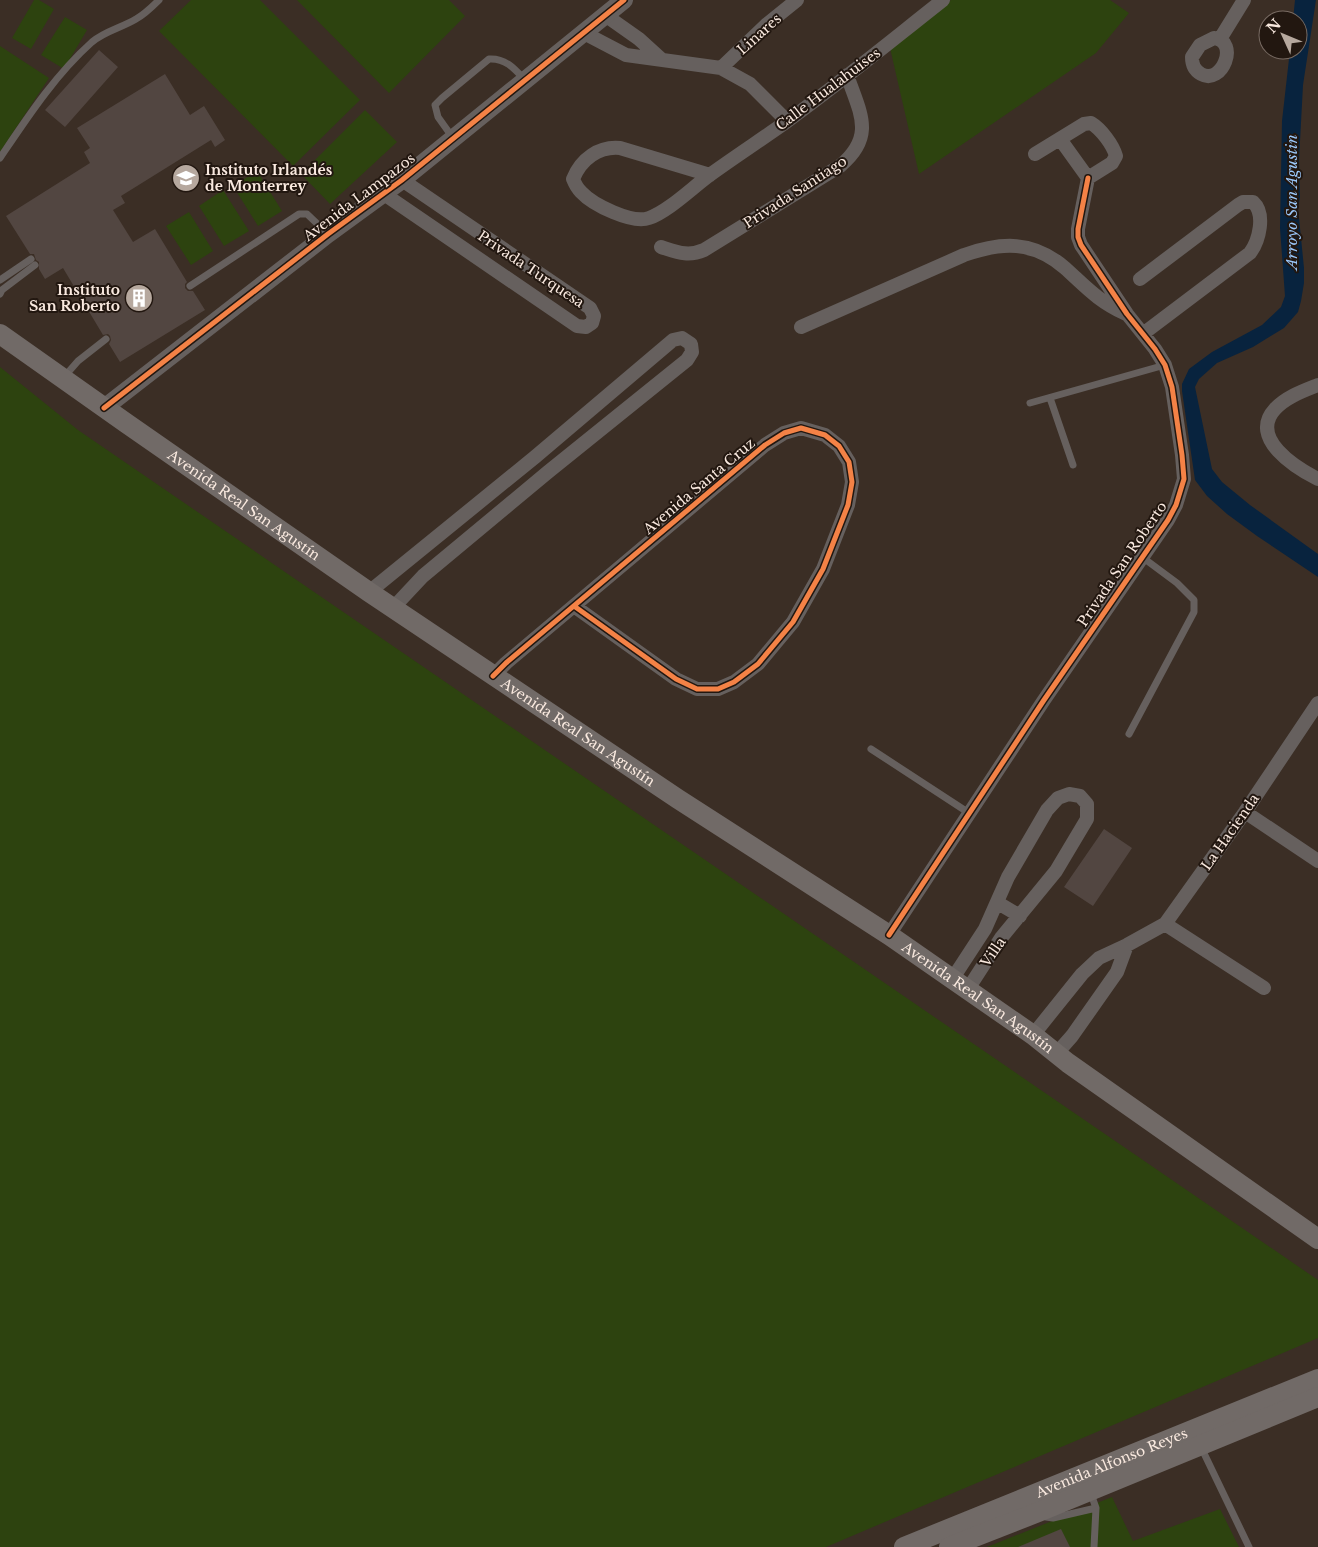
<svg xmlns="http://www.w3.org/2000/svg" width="1318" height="1547" viewBox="0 0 1318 1547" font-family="'Libre Baskerville',serif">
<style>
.green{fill:#2d430f}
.water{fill:#08233e}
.building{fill:#524641}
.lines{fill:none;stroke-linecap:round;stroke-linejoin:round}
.service{stroke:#66605e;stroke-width:7}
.minor{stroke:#66605e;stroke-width:14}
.tertiary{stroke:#66605e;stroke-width:18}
.secondary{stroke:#716a67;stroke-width:20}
.cycleway-casing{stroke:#221710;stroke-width:8}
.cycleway{stroke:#f48246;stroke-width:5}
.labels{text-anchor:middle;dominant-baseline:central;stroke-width:4;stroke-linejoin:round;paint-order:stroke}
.street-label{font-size:14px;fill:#f9e9df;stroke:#221710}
.poi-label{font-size:14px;font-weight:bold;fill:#f9e9df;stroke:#221710;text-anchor:start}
.water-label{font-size:15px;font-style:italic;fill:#9ac7fa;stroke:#221710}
</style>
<rect width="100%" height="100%" fill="#3b2e25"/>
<!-- green -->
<path class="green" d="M 34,0 L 39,0 L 54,9 L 31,49 L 12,38 Z
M 191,0 L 260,0 L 360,100 L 293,166 L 159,31 Z
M 297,0 L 449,0 L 465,16 L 389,93 Z
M 951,0 L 1110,0 L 1129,13 L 1096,53 L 919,174 L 890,48 Z
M 65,17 L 87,30 L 64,69 L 41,55 Z
M 0,46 L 49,78 L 0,152 Z
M 365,110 L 397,142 L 330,204 L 301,174 Z
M 257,171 L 282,211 L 258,226 L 233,186 Z
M 223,190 L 249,231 L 224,246 L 199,206 Z
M 189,212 L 213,251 L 191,265 L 166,226 Z
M 0,367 L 78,430 L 1318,1280 L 1318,1338 L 826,1547 L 0,1547 Z
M 1112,1497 L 1133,1541 L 1220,1509 L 1239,1547 L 987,1547 Z"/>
<!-- water -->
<path class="water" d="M 1295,0 L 1316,0 L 1303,85 L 1299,160 L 1300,197 L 1298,208 L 1304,268 L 1304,283 L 1301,301 L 1298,312 L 1284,328 L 1253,347 L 1217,363 L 1199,379 L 1195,387 L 1212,469 L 1222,482 L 1250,505 L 1318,554 L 1318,577 L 1257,536 L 1227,514 L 1207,496 L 1195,480 L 1182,391 L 1182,384 L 1189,369 L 1212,352 L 1262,325 L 1281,307 L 1285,296 L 1280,228 L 1282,121 L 1290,50 L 1298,50 L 1298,20 L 1293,20 Z"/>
<!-- building -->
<path class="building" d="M 99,50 L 118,67 L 65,127 L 45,110 Z
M 165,74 L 190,115 L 204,106 L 225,140 L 215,147 L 211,140 L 121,196 L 125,203 L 113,210 L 133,242 L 155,229 L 187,282 L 185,284 L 185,288 L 188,291 L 193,291 L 205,310 L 120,362 L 109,344 L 111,340 L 110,336 L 108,334 L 103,335 L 63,268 L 45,279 L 39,269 L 39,262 L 36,260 L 34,254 L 30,254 L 6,216 L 90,163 L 84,152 L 90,148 L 77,128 Z
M 1104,829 L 1132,848 L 1093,906 L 1064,887 Z
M 1061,1529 L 1070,1547 L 1018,1547 Z"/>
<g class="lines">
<!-- service -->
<path class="service" d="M 453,138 L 438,117 L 435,105 L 442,98 L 489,59 C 505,58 514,68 524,79
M 0,158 C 27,118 55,75 92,42 C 105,31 121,28 136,19 C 145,14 152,7 159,0
M 0,280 L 31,259
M 190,286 L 299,214 L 307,214 L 328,234
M 0,294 L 2,290 L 35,265
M 64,377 L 78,361 L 106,339
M 1050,398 L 1073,465
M 1030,403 L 1165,365
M 1129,734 L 1194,612 L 1194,600 L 1177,583 L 1142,557
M 871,749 L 969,813
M 1201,1447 L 1249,1547
M 1090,1491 L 1096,1508 L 1094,1547
M 1044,1514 L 1046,1517 L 1053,1518 L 1096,1508"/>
<!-- minor -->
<path class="minor" d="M 605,15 L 639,39 L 661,59
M 584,33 L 626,55 L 721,68 L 750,84 L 787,121
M 1214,38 C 1240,41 1222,86 1201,74 C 1194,70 1192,65 1192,57 L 1200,45 Z
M 1220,39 L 1244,0
M 721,68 L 766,25 L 797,0
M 1060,139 L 1088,178
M 1035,154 L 1084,124 L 1091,123 C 1101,129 1113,145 1116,156 L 1112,163 L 1088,178
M 710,175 L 620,148 C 599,146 581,159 573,179 C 575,184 577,188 581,192 C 593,205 632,224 649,218 C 669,211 694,186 711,174 C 736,156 762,139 786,122 C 840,83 891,41 943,0
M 384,194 L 577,326 L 586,327 L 592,323 L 594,316 L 590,308 L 402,180
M 661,247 C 677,252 688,257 704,250 L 840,166 C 876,136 860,113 847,75
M 1140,279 L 1238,205 L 1243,202 L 1253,202 C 1266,214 1259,241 1250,253 L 1144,333
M 801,327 L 964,255 C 1001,242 1033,240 1065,268 C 1087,288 1098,301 1126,314
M 1318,385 C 1303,391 1286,397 1275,409 C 1248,438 1296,468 1318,479
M 369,592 L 535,457 L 673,340 L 682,338 L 691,344 L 692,352 L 687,360 L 548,472 L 423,576 L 393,608
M 493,676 L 506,663 L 765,445 L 784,433 L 801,428 L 825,435 L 839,446 L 849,462 L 852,482 L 848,505 L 823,569 L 793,622 L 758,664 L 734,682 L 718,689 L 697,689 L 676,679 L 574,606
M 1245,812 L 1318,861
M 998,903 L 1020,916
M 1165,924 L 1264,988
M 889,935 L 1044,700 L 1168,520 L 1176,505 L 1184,479 L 1182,455 L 1172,387 L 1165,365 L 1155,349 L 1127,314 L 1081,245 L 1078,237 L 1078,229 L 1088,178
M 953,978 L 985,929 L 1008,877 L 1047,810 L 1058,798 L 1069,794 L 1080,796 L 1087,804 L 1087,819 L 1056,871 L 1001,938 L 968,989
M 1033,1035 L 1082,974 L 1099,958 L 1127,945 L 1165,924 L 1245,812 L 1318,703
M 1057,1053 L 1072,1036 L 1117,972 L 1127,945"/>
<!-- tertiary -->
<path class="tertiary" d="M 104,408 L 328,234 L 402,180 L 624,0"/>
<!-- secondary -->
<g class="secondary">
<path id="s1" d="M 0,334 L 126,423 L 369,592 L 678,799 L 889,935 L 1033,1035 L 1068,1063 L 1318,1239"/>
<path id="s2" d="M 904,1547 L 1318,1379"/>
<path d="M 949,1547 L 1041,1511 L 1318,1397"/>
</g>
<!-- cycleway casing -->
<g class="cycleway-casing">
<path id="cycleway" d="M 104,408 L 328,234 L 402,180 L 624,0
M 493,676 L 506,663 L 765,445 L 784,433 L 801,428 L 825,435 L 839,446 L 849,462 L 852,482 L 848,505 L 823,569 L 793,622 L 758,664 L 734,682 L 718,689 L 697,689 L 676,679 L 574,606
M 889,935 L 1044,700 L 1168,520 L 1176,505 L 1184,479 L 1182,455 L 1172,387 L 1165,365 L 1155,349 L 1127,314 L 1081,245 L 1078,237 L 1078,229 L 1088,178"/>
</g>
<!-- cycleway -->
<use href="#cycleway" class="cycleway"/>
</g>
<!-- icons -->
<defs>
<g id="university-disc" transform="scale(1.4375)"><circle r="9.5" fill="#b6a89e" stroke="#221710"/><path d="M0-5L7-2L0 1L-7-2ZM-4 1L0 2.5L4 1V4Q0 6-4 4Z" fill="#fff"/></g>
<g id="building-disc" transform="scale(1.4375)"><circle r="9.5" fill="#b6a89e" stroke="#221710"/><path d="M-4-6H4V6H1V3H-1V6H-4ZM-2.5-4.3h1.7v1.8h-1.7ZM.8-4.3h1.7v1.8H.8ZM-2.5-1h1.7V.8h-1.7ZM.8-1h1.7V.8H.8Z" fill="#fff"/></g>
</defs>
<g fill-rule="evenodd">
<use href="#university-disc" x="186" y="178"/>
<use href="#building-disc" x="139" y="298"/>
</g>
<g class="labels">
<!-- street labels -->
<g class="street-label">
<text transform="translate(759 34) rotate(-42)">Linares</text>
<text transform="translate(828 89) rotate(-37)">Calle Hualahuises</text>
<text transform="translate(795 192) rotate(-33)">Privada Santiago</text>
<text transform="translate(359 197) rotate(-37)">Avenida Lampazos</text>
<text transform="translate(531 269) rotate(34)">Privada Turquesa</text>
<text transform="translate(699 486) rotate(-40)">Avenida Santa Cruz</text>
<text stroke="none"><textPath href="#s1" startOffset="298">Avenida Real San Agustín</textPath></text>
<text transform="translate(1122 564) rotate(-56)">Privada San Roberto</text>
<text stroke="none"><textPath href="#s1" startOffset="702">Avenida Real San Agustín</textPath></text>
<text transform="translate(1230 832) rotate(-55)">La Hacienda</text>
<text transform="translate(993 952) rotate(-55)">Villa</text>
<text stroke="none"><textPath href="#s1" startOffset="1182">Avenida Real San Agustín</textPath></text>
<text stroke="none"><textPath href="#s2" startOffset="224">Avenida Alfonso Reyes</textPath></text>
</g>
<!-- poi labels -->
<g class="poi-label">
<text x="205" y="170">Instituto Irlandés<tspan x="205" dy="16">de Monterrey</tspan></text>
<text x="120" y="290" text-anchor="end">Instituto<tspan x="120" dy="16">San Roberto</tspan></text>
</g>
<!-- water labels -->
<g class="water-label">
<text transform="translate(1291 202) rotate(-90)">Arroyo San Agustin</text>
</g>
</g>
<!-- north arrow -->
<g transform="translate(1283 35) rotate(314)"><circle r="24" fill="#221710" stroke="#786b63"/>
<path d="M0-4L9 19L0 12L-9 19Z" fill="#b6a89e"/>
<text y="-8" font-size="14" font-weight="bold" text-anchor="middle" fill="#f9e9df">N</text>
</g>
</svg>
